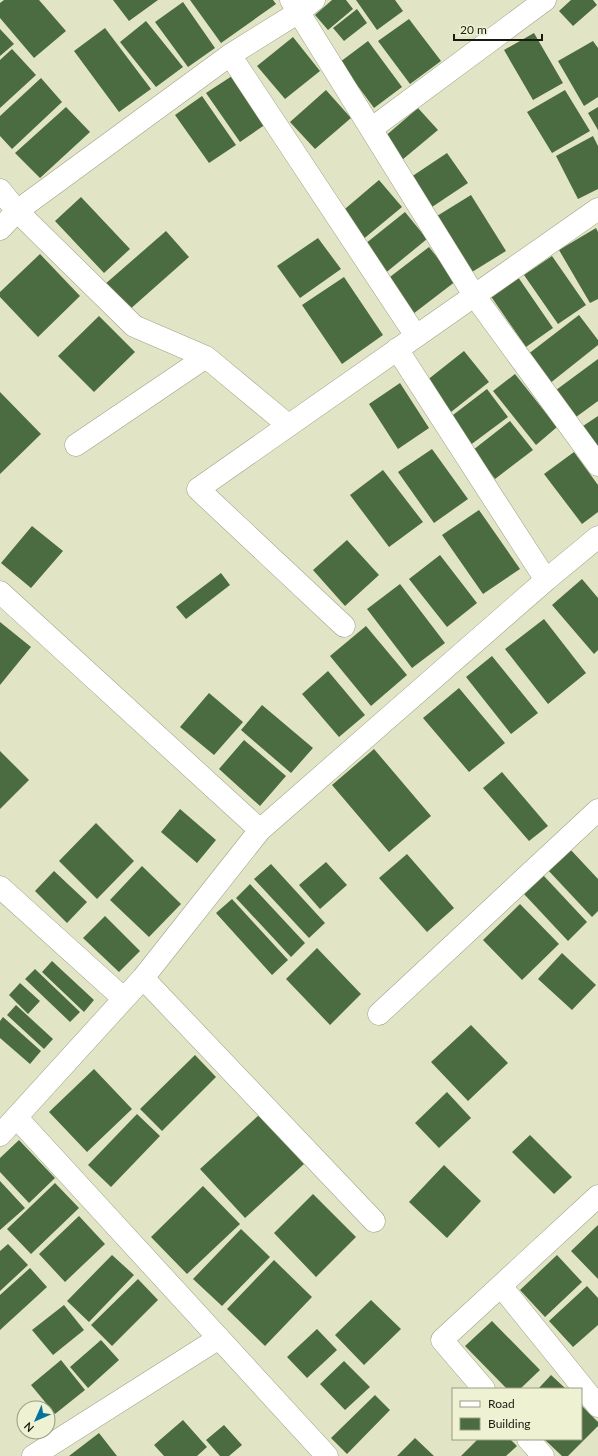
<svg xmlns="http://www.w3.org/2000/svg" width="598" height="1456" viewBox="0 0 598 1456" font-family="Lato,sans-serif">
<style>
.building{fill:#4b6b40}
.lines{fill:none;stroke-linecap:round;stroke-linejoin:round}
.minor-casing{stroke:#9ea285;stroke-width:23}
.minor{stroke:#fff;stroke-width:22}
</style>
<rect width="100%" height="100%" fill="#e1e5c6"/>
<!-- building -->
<path class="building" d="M 4,0 L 39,0 L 66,31 L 34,58 L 0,18 L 0,3 Z
M 113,0 L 158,0 L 129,21 Z
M 190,0 L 273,0 L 276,4 L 221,43 Z
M 332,0 L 346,0 L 353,9 L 328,30 L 315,15 Z
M 356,0 L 395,0 L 403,11 L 377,30 Z
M 571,0 L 593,0 L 597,5 L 573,26 L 559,11 Z
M 183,2 L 215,48 L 188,67 L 155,22 Z
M 357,9 L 367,23 L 344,41 L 333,28 Z
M 409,19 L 441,61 L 410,84 L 378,41 Z
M 146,21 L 183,67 L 156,87 L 120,42 Z
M 105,28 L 151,89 L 119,112 L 74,51 Z
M 0,29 L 14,44 L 0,56 Z
M 534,33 L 563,83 L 533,100 L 504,50 Z
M 293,37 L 320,71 L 285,99 L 257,66 Z
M 368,41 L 402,87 L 374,108 L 340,62 Z
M 593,41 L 598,48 L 598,97 L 584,106 L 558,61 Z
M 12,49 L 36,75 L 0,108 L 0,60 Z
M 232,76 L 266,124 L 240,142 L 206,93 Z
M 41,78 L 62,102 L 12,149 L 0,136 L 0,116 Z
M 326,90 L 351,118 L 315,149 L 290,122 Z
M 565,90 L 590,131 L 552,153 L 527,112 Z
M 202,96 L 236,145 L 209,163 L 175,115 Z
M 66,107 L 90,132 L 40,178 L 15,153 Z
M 598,107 L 598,130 L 588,113 Z
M 418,108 L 438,130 L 402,160 L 383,138 Z
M 593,136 L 598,146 L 598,189 L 578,199 L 556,156 Z
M 447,153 L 468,183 L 426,211 L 405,181 Z
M 379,180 L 402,207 L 361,241 L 339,214 Z
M 471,195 L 506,251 L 472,272 L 437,216 Z
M 81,197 L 130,249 L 104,273 L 55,221 Z
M 405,212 L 427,239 L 383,275 L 360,248 Z
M 596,228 L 598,232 L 598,299 L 590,303 L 559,250 Z
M 166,231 L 189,257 L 128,311 L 104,285 Z
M 318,238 L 341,269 L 300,298 L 277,266 Z
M 429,247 L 456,281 L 413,314 L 386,280 Z
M 40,254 L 80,296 L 38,337 L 0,297 L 0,292 Z
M 552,256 L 586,305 L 558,324 L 524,275 Z
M 344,277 L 383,335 L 342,364 L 302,305 Z
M 518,277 L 553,328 L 526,347 L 490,295 Z
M 579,315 L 598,340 L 598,345 L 549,384 L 527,355 Z
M 99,316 L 135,352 L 94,392 L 58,356 Z
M 464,351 L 489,382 L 451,412 L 426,381 Z
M 598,359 L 598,401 L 572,420 L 552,393 Z
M 515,374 L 557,427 L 536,445 L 493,391 Z
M 400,383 L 429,428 L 398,449 L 369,404 Z
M 487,389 L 508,417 L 469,446 L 449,418 Z
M 0,392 L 41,434 L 0,474 Z
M 598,416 L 598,454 L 580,428 Z
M 510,421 L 533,450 L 495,479 L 473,450 Z
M 432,449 L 468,499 L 434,523 L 398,472 Z
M 574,452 L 598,485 L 598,512 L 582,524 L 544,474 Z
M 383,470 L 423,522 L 389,547 L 350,495 Z
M 479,510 L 520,569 L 483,594 L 442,535 Z
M 32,526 L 63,551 L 31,588 L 1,563 Z
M 347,540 L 379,575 L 345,606 L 313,570 Z
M 440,555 L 477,603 L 447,627 L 409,579 Z
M 221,573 L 230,585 L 186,619 L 176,607 Z
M 582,579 L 598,598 L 598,650 L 594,654 L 552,605 Z
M 400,584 L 445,643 L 412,668 L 367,609 Z
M 544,619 L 586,673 L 548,704 L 505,649 Z
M 0,622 L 31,647 L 0,685 Z
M 366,626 L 407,675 L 371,706 L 330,656 Z
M 492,656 L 538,713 L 511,734 L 466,677 Z
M 328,671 L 365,715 L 339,737 L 302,694 Z
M 459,688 L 505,743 L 469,772 L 423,718 Z
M 209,693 L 243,722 L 214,755 L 180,727 Z
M 262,705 L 313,748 L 291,773 L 241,730 Z
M 244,740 L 286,776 L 260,806 L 219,769 Z
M 374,749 L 431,816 L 389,852 L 332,785 Z
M 0,751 L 29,780 L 0,809 Z
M 502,772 L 548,826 L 529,841 L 483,788 Z
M 180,809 L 216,840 L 197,863 L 161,832 Z
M 96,823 L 134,861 L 97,899 L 59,861 Z
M 569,848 L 598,879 L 598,911 L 592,917 L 547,869 Z
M 407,854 L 454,908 L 427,932 L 379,878 Z
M 326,862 L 347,885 L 320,909 L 299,885 Z
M 271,864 L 325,923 L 309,938 L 254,879 Z
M 142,866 L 181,904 L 149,937 L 110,900 Z
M 54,871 L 87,902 L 67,923 L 35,891 Z
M 543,875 L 587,922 L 568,941 L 524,894 Z
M 250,884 L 305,943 L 291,957 L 236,898 Z
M 232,899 L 288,960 L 272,975 L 216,913 Z
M 520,904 L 559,944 L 522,980 L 483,940 Z
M 105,916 L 140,951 L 119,972 L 83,938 Z
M 317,948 L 361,994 L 330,1025 L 286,979 Z
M 562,953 L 596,985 L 572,1010 L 538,979 Z
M 52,961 L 94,1000 L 84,1012 L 42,972 Z
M 35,969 L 80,1012 L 70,1022 L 25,979 Z
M 20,983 L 40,1001 L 28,1014 L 9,995 Z
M 16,1005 L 53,1039 L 44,1049 L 7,1015 Z
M 3,1017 L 41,1051 L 30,1064 L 0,1038 L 0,1021 Z
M 471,1025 L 508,1063 L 468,1101 L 431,1062 Z
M 195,1055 L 216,1077 L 162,1131 L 140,1109 Z
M 94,1069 L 132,1109 L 87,1152 L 49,1112 Z
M 447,1092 L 471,1118 L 439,1148 L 415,1123 Z
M 137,1114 L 160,1136 L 111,1187 L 88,1165 Z
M 259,1115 L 304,1164 L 245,1218 L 200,1169 Z
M 530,1135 L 572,1177 L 554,1194 L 512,1152 Z
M 19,1140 L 55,1178 L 29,1203 L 0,1172 L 0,1158 Z
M 444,1165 L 481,1201 L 447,1238 L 409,1202 Z
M 0,1181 L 25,1208 L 0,1230 Z
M 55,1183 L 79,1208 L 31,1254 L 7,1229 Z
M 203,1186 L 240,1224 L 187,1274 L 151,1237 Z
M 313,1194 L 356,1237 L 316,1277 L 274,1233 Z
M 79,1216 L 105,1244 L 65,1282 L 39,1254 Z
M 598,1225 L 598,1279 L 571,1251 Z
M 241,1229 L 270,1257 L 222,1306 L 193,1279 Z
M 8,1244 L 28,1265 L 0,1291 L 0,1251 Z
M 112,1255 L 134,1275 L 89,1322 L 67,1301 Z
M 557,1255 L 582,1282 L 545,1317 L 520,1290 Z
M 274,1260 L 312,1297 L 265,1346 L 227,1309 Z
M 30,1268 L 47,1287 L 0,1330 L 0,1295 Z
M 138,1279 L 158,1300 L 112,1346 L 91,1325 Z
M 587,1286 L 598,1298 L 598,1325 L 573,1347 L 549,1321 Z
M 371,1300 L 401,1329 L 364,1365 L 335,1335 Z
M 64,1305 L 84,1330 L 53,1355 L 32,1330 Z
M 492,1321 L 540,1370 L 520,1389 L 507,1389 L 465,1346 Z
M 317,1329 L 337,1350 L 307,1378 L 287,1357 Z
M 101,1340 L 119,1360 L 88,1388 L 70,1367 Z
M 61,1360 L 85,1390 L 55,1414 L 31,1385 Z
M 344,1361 L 370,1387 L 345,1410 L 320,1384 Z
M 551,1375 L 566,1389 L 538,1389 Z
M 375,1395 L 390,1410 L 347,1454 L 331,1438 Z
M 581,1405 L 598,1422 L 598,1426 L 568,1456 L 562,1456 L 544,1439 L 581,1439 Z
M 183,1420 L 207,1447 L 197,1456 L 164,1456 L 154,1445 Z
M 224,1425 L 242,1445 L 229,1456 L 220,1456 L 206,1440 Z
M 99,1433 L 117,1456 L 69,1456 Z
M 415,1438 L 434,1456 L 397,1456 Z
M 478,1439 L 510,1439 L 517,1446 L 506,1456 L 461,1456 Z"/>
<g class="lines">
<!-- minor casing -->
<g class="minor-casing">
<path id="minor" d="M 291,0 L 474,295 L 598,465
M 230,55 L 416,336
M 371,129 L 545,0
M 0,190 L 17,211 L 134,326 L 206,357 L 288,425
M 0,229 L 17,211 L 230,55 L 299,12 L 314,0
M 397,349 L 546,580
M 76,445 L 206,357
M 0,592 L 260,830
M 344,626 L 198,489 L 598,209
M 0,887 L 123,998
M 143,978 L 374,1221
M 379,1014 L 598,810
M 17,1118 L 327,1456
M 0,1135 L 143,978 L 260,830 L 546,580 L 598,537
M 501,1286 L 598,1406
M 484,1389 L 442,1340 L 598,1196
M 528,1439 L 543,1456
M 33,1456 L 219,1338"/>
</g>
<!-- minor -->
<use href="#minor" class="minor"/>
</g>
<!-- legend -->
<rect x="452" y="1388" width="130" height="52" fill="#eef2d3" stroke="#999c85"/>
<rect x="460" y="1401" width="20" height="6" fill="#ffffff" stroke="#999c85"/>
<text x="488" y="1408" font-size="12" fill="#1a1b10">Road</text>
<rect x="460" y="1418" width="20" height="12" fill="#4b6b40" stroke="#999c85"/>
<text x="488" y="1428" font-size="12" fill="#1a1b10">Building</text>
<!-- north arrow -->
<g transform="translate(36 1420) rotate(225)"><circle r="19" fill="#eef2d3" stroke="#999c85"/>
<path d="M0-3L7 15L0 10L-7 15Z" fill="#03729d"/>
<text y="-6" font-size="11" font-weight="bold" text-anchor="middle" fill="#1a1b10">N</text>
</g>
<!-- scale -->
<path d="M454 34v6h88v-6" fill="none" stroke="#1a1b10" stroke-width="2"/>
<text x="460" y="34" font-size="12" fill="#1a1b10" stroke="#eef2d3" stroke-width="3" paint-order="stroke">20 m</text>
</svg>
